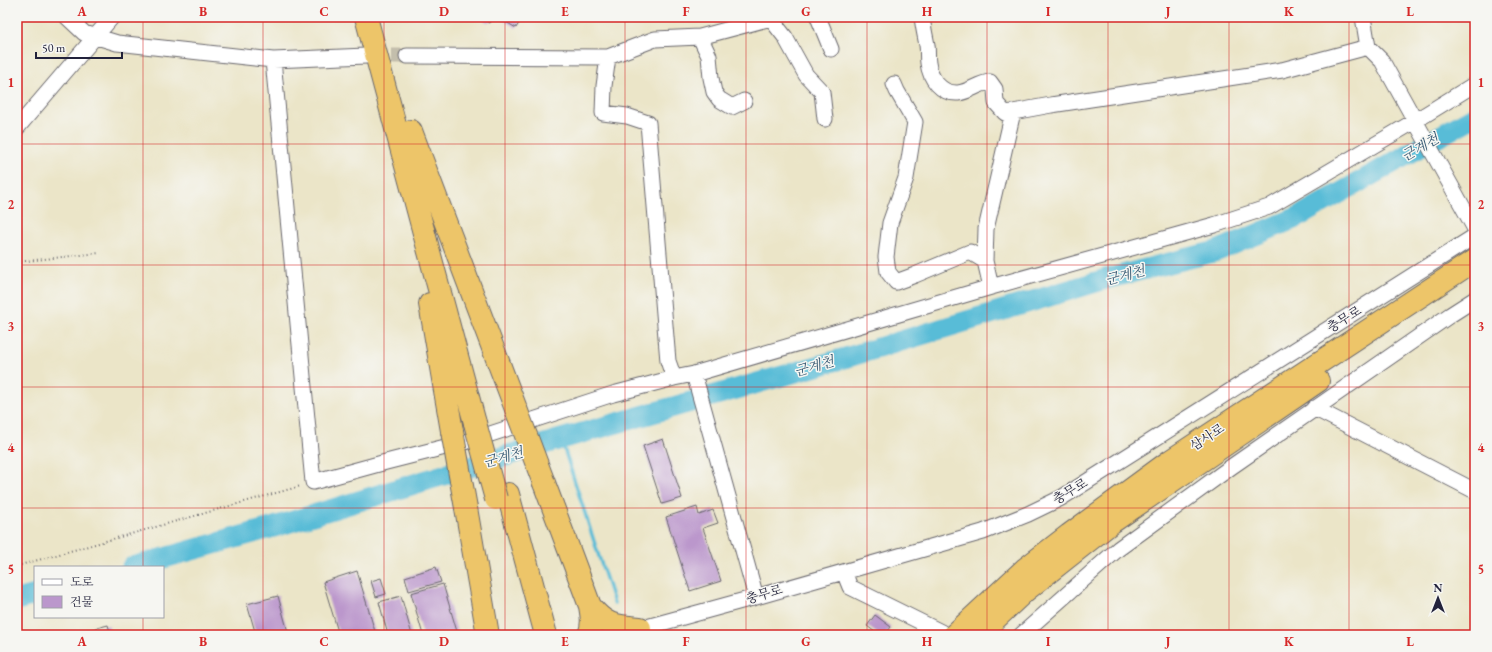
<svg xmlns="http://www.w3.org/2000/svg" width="1492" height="652" viewBox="0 0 1492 652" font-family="'EB Garamond','Noto Serif KR',serif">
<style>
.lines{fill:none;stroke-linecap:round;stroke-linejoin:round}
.stream{stroke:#58bcd7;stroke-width:3.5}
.river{stroke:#58bcd7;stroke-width:21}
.building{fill:#bb97cc}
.minor-tunnel{stroke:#c3beac;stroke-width:15;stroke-dasharray:15 8;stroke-linecap:butt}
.minor-casing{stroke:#68666c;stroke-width:17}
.highway-casing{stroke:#68666c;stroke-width:24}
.path{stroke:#68666c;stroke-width:2;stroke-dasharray:1 3;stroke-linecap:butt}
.minor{stroke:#fff;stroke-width:15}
.highway{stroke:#edc569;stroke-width:22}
.highway-bridge-casing{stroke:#68666c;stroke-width:24;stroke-linecap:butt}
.highway-bridge{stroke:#edc569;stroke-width:22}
.grid{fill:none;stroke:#d62828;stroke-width:1;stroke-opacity:0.55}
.labels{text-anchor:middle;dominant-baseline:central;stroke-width:3;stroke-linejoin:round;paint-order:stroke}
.street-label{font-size:13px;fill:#22223b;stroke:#f6f6f2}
.water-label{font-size:14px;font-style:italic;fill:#355872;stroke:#f6f6f2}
.neatline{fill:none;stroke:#d62828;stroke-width:1.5}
.grid-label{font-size:13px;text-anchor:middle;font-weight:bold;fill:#d62828}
</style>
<rect width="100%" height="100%" fill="#f6f6f2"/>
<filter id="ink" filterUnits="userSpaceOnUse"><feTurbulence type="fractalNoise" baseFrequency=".025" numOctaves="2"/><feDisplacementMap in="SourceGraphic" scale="8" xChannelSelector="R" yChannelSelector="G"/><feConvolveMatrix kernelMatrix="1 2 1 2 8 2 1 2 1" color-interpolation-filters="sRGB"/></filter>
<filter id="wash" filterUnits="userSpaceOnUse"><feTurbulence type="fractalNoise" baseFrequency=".012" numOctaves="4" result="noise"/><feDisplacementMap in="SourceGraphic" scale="16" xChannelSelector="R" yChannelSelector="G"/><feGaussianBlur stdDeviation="0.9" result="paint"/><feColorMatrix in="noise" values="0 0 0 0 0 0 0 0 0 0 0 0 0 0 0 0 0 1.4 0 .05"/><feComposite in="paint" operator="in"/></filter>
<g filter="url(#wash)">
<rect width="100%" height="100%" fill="#ebe5c8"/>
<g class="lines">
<!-- stream -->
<path class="stream" d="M 561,439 L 614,603"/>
<!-- river -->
<path class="river" d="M 132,567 L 274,527 L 561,439 L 845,358 L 1106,279 L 1217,251 L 1298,217 L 1475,116
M 17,600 L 35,595"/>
</g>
<g id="blocks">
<!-- building -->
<path class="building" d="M 479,17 L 493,17 L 489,23 Z
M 498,17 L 515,17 L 521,20 L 516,28 Z
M 663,439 L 682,498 L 662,504 L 643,446 Z
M 697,507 L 699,515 L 713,510 L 718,523 L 703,528 L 721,581 L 690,591 L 666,517 Z
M 436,567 L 441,582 L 409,591 L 405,577 Z
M 357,571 L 376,635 L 339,635 L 323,582 Z
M 381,578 L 386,594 L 376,597 L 371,581 Z
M 443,584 L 458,635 L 423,635 L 411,593 Z
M 278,596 L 288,632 L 276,635 L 256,635 L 247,604 Z
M 401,596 L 412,635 L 388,635 L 379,602 Z
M 875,615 L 891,627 L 885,635 L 879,635 L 867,626 Z
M 108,625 L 111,635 L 78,635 L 78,633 Z"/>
</g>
</g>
<g filter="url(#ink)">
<use href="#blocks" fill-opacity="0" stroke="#68666c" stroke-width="1"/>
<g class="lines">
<!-- minor-tunnel -->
<path class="minor-tunnel" d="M 368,56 L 407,56"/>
<!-- minor casing -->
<g class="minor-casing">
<path id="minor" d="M 67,17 L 84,33 L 117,43 L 273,60 L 366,56
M 818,17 L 831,49
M 922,17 C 923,26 925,35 927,45 C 928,51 927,57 928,63 C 930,79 941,94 958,93 C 969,92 979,83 990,82 L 995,89 L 996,103 L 1005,113 L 1013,112
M 1363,17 L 1368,47 L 1382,61 L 1475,229
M 771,19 L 785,37 L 806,75 L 822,92 L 825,119
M 700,37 L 709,56 L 711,78 L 714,92 L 719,99 L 732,107 L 744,101
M 407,56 L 608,57 L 604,86 L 603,113 L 627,116 L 648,123 L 668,361 L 674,378 L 694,374 L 991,287 L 1214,225 L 1269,207 L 1415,121 L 1475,84
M 608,57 L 655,39 L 700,37 L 775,17
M 273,60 L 313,482 L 386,462 L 469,441 L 613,394 L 674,378
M 894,84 L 897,91 L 915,122 L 906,178 L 890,223 L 886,257 L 888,272 L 896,282 L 915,275 L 970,252 L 985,261
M 17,128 L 112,17
M 991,287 L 985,261 L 986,229 L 1013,112 L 1051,105 L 1282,70 L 1368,47
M 694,374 L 756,597
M 1314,408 L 1475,491
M 844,572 L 850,587 L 941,632
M 632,631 L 756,597 L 983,532 L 1028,514 L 1061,498 L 1475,236
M 1021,635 L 1118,549 L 1231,467 L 1450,315 L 1475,299"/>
</g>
<!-- highway casing -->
<g class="highway-casing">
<path id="highway" d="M 366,17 L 475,423
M 411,131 L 516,409
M 430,304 L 452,431
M 544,483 L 590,606 C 592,617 593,625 589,635
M 508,494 L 546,635
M 466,508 L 488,635
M 590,606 C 606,626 615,626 640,628
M 954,635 L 1025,569 L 1069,535 L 1170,461 L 1475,260
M 978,635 L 1026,590 L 1112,522 L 1318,381"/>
</g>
<!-- path -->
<path class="path" d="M 17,262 L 99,253
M 17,566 L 301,486"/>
<!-- minor -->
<use href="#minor" class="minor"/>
<!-- highway -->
<use href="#highway" class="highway"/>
<!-- highway-bridge casing -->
<g class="highway-bridge-casing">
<path id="highway-bridge" d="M 516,409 L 544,483
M 475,423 L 496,499
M 452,431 L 466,508"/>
</g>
<!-- highway-bridge -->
<use href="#highway-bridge" class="highway-bridge"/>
</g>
</g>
<!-- grid -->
<path class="grid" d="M 143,17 L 143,567M 263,17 L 263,635M 384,17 L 384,635M 505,17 L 505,635M 625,17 L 625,635M 746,17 L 746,635M 867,17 L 867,635M 987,17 L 987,635M 1108,17 L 1108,635M 1229,17 L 1229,635M 1349,17 L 1349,635M 17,144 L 1475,144M 17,265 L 1475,265M 17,387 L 1475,387M 17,508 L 1475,508M 143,617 L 143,635"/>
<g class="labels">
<!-- street labels -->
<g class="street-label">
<text transform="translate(1344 319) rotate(-32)">충무로</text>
<text transform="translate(1207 437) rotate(-33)">삼사로</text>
<text transform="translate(1070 491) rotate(-31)">충무로</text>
<text transform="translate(764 594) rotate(-16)">충무로</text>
</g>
<!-- water labels -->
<g class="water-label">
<text transform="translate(1420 147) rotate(-30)">군계천</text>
<text transform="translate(1125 275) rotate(-15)">군계천</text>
<text transform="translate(814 366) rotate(-16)">군계천</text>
<text transform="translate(503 457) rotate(-16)">군계천</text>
</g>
</g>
<!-- margin -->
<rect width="1492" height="652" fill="none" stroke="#f6f6f2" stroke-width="44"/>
<!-- legend -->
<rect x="34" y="566" width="130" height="52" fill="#f6f6f2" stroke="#a1a1a9"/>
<rect x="42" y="579" width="20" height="6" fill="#ffffff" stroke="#a1a1a9"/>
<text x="70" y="586" font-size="12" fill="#22223b">도로</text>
<rect x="42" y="596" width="20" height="12" fill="#bb97cc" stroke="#a1a1a9"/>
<text x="70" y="606" font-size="12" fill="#22223b">건물</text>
<!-- north arrow -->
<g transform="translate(1438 598)" stroke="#f6f6f2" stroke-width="3" paint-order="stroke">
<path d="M0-3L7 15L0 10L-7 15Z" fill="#22223b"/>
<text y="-6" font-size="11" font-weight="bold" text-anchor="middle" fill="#22223b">N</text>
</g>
<!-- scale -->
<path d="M36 52v6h86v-6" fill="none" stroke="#22223b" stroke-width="2"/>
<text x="42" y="52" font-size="12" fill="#22223b" stroke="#f6f6f2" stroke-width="3" paint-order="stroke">50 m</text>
<rect x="22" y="22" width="1448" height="608" class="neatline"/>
<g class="grid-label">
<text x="82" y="16">A</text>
<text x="203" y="16">B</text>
<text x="324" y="16">C</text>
<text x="444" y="16">D</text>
<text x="565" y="16">E</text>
<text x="686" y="16">F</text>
<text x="806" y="16">G</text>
<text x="927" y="16">H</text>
<text x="1048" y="16">I</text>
<text x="1168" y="16">J</text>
<text x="1289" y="16">K</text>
<text x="1410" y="16">L</text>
<text x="11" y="87">1</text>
<text x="1481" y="87">1</text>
<text x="11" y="209">2</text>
<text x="1481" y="209">2</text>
<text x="11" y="331">3</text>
<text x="1481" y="331">3</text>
<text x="11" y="452">4</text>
<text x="1481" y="452">4</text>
<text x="11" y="574">5</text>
<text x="1481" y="574">5</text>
<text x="82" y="646">A</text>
<text x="203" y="646">B</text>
<text x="324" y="646">C</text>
<text x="444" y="646">D</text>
<text x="565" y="646">E</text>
<text x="686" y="646">F</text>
<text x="806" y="646">G</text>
<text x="927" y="646">H</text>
<text x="1048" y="646">I</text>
<text x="1168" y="646">J</text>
<text x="1289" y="646">K</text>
<text x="1410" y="646">L</text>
</g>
</svg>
